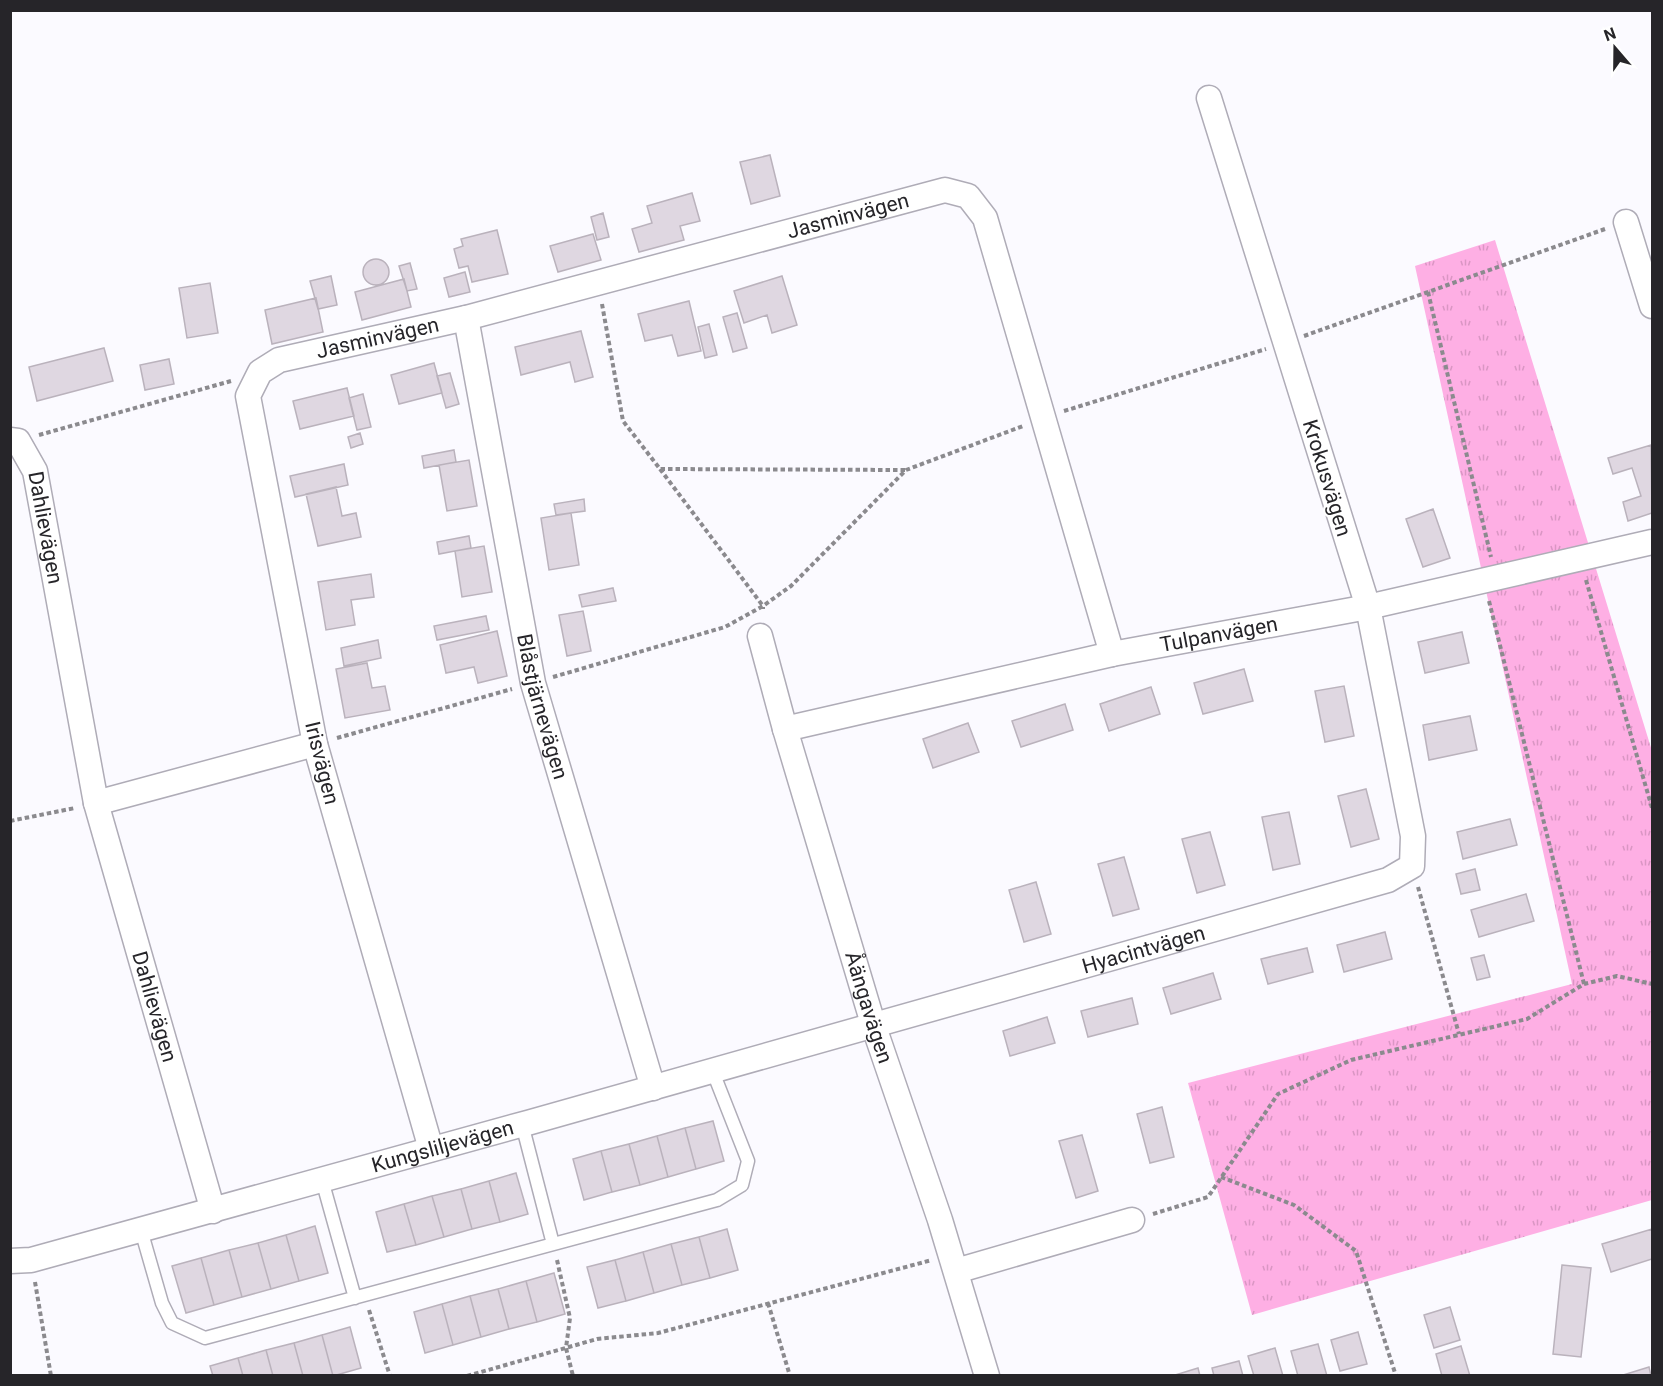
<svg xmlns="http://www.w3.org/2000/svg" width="1663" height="1386" viewBox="0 0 1663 1386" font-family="Roboto,sans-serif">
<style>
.park{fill:url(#park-tufts)}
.building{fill:#dfd7e1;stroke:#bab2bc;stroke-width:1.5}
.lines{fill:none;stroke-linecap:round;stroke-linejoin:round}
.lane-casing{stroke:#afacb7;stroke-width:15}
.street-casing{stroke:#afacb7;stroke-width:27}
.path{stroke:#8b8a8e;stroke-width:4;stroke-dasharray:4.5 3;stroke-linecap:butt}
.lane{stroke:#fff;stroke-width:12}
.street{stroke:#fff;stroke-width:24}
.labels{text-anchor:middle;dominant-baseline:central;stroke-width:4.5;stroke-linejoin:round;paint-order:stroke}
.street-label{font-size:21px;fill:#262529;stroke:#fff}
</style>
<defs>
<pattern id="park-tufts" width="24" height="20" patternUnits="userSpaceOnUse" patternTransform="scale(1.5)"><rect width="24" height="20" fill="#feafe4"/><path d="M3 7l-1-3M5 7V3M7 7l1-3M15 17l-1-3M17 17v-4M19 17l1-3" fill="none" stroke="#da96c4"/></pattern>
</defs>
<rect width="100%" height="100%" fill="#fbfaff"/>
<!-- park -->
<path class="park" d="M 1495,240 L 1652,751 L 1652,1200 L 1252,1315 L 1188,1083 L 1572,984 L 1415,266 Z"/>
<!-- building -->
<path class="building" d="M 770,155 L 780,196 L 751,204 L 740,162 Z
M 692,193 L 700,221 L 680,226 L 684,240 L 639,252 L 632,229 L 652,223 L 647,206 Z
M 603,213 L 609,237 L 597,240 L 591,217 Z
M 497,230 L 508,274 L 472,282 L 468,266 L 459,268 L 454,249 L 463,246 L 461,239 Z
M 593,234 L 601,260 L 558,272 L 550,246 Z
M363 272a13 13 0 1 1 26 0a13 13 0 1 1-26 0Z
M 410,263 L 417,289 L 407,291 L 399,266 Z
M 465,272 L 470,292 L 449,297 L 444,278 Z
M 331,276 L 337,305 L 318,309 L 310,281 Z
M 782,276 L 797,325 L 772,333 L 767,315 L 744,323 L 734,291 Z
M 404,279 L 411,307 L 362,320 L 355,292 Z
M 210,283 L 218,333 L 187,338 L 179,288 Z
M 316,298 L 323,332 L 272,344 L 265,310 Z
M 689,301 L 701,351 L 678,356 L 672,335 L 645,341 L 638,314 Z
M 737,313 L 747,348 L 733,352 L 723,317 Z
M 709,324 L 717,355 L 705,358 L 698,327 Z
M 581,331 L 593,377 L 575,382 L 570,362 L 521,375 L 515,347 Z
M 104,348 L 113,381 L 37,401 L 29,367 Z
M 169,359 L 174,384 L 145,390 L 140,365 Z
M 434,363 L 442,393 L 399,404 L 391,375 Z
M 450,373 L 459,404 L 446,408 L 437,376 Z
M 347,388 L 354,416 L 300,429 L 293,401 Z
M 363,394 L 371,427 L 357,430 L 349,398 Z
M 360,433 L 363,444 L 351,448 L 348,437 Z
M 1651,445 L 1652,513 L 1628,521 L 1623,502 L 1641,496 L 1632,468 L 1613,474 L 1608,458 Z
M 454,450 L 456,462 L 424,468 L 422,456 Z
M 469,460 L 477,506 L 447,511 L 439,465 Z
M 344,464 L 348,485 L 295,497 L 290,476 Z
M 336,487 L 342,516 L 356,513 L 361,537 L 318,546 L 306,494 Z
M 584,499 L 585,511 L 556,515 L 554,504 Z
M 1433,509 L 1450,558 L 1423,567 L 1406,519 Z
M 571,513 L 579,565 L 549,570 L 541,518 Z
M 469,536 L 471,548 L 439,554 L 437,542 Z
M 484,546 L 492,592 L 462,597 L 455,551 Z
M 371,574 L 374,597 L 351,600 L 355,625 L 326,630 L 318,582 Z
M 613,588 L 616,601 L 582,607 L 579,595 Z
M 583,611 L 591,651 L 567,656 L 559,615 Z
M 486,616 L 489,630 L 437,640 L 434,626 Z
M 497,631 L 507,676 L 478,683 L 474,667 L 446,673 L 440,645 Z
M 1462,632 L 1469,663 L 1425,673 L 1418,642 Z
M 378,640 L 381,658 L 344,666 L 341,648 Z
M 367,663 L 372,688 L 385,686 L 390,710 L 345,718 L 336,669 Z
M 1244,669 L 1253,701 L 1203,714 L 1194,683 Z
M 1344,686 L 1354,736 L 1325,742 L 1315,691 Z
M 1151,687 L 1160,714 L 1109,731 L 1100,704 Z
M 1065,704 L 1073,730 L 1021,747 L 1012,721 Z
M 1470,716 L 1477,750 L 1429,760 L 1423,725 Z
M 968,723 L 979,752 L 933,768 L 923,739 Z
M 1366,789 L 1379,839 L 1351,847 L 1338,796 Z
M 1289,812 L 1300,864 L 1273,870 L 1262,817 Z
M 1510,819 L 1517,845 L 1463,859 L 1457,832 Z
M 1210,832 L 1225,885 L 1197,893 L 1182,839 Z
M 1124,857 L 1139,909 L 1113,916 L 1098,864 Z
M 1475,869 L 1480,890 L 1461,894 L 1456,874 Z
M 1036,882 L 1051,934 L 1024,942 L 1009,890 Z
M 1526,894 L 1534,921 L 1479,937 L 1471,910 Z
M 1385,932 L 1392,959 L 1344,972 L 1337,945 Z
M 1307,948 L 1313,972 L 1268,984 L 1261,959 Z
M 1484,955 L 1490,977 L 1477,980 L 1471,958 Z
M 1213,973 L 1221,999 L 1171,1014 L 1163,988 Z
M 1132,998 L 1138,1024 L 1088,1037 L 1081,1011 Z
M 1047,1017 L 1055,1043 L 1010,1056 L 1003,1031 Z
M 1162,1107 L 1174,1157 L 1150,1163 L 1137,1114 Z
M 713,1121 L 724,1161 L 696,1169 L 685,1128 Z
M 685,1128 L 696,1169 L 668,1177 L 657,1136 Z
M 1082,1135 L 1098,1191 L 1076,1198 L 1059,1141 Z
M 657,1136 L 668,1177 L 640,1185 L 629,1144 Z
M 629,1144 L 640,1185 L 612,1192 L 601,1151 Z
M 601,1151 L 612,1192 L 584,1200 L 573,1159 Z
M 516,1173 L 528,1214 L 500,1222 L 489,1181 Z
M 489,1181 L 500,1222 L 472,1229 L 461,1189 Z
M 461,1189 L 472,1229 L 444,1237 L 432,1196 Z
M 432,1196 L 444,1237 L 416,1245 L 404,1204 Z
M 404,1204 L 416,1245 L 387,1252 L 376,1212 Z
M 315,1226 L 328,1273 L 299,1281 L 286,1235 Z
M 727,1229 L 738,1270 L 710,1278 L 699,1237 Z
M 1652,1229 L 1652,1259 L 1611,1272 L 1602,1244 Z
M 286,1235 L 299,1281 L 271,1289 L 258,1243 Z
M 699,1237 L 710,1278 L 682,1285 L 671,1244 Z
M 258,1243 L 271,1289 L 242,1297 L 229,1250 Z
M 671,1244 L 682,1285 L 654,1293 L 643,1252 Z
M 229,1250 L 242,1297 L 214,1305 L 201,1258 Z
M 643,1252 L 654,1293 L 626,1301 L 615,1260 Z
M 201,1258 L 214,1305 L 186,1313 L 172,1266 Z
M 615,1260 L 626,1301 L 598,1308 L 587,1267 Z
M 1562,1265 L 1591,1268 L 1581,1357 L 1553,1354 Z
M 554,1273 L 565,1314 L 537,1322 L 526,1281 Z
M 526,1281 L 537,1322 L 509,1329 L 498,1289 Z
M 498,1289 L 509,1329 L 481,1337 L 470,1296 Z
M 470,1296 L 481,1337 L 453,1345 L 442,1304 Z
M 442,1304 L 453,1345 L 425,1353 L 414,1312 Z
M 1450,1307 L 1460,1340 L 1434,1348 L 1424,1315 Z
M 350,1327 L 361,1368 L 333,1376 L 322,1335 Z
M 1358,1332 L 1367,1364 L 1340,1371 L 1331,1340 Z
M 322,1335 L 333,1376 L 303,1376 L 294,1343 Z
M 294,1343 L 303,1376 L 273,1376 L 266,1350 Z
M 1318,1344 L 1327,1376 L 1298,1376 L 1291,1351 Z
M 1461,1346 L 1470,1376 L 1442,1376 L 1436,1354 Z
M 1275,1348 L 1283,1376 L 1254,1376 L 1248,1356 Z
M 266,1350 L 273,1376 L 243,1376 L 238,1358 Z
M 238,1358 L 243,1376 L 213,1376 L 210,1366 Z
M 1239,1361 L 1243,1376 L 1214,1376 L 1212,1368 Z
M 1649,1367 L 1651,1376 L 1620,1376 Z
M 1198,1368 L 1200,1376 L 1172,1376 Z"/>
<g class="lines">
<!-- lane casing -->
<g class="lane-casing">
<path id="lane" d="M 522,1124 L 553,1244
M 322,1180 L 355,1298
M 141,1230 L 162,1303 L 172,1323 L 205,1338 L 717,1200 L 742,1185 L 748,1161 L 713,1072"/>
</g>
<!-- street casing -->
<g class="street-casing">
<g id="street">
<path d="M 1626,222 L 1652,306"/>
<path id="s1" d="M 466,318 L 533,683 L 653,1088"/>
<path id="s2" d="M 10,440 L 18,441 L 35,471 L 96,803 L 213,1211"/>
<path id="s3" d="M 760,636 L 785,729 L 874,1027 L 940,1220 L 987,1376"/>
<path id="s4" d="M 785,729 L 1112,654 L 1368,607 L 1652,542"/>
<path d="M 96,803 L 315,744"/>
<path id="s5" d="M 431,1149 L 315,744 L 248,396 L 260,372 L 279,360 L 466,318 L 945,190 L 968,196 L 985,218 L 1112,654"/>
<path id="s6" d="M 10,1261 L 31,1260 C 484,1136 937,1009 1388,880 L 1412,866 L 1413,836 L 1368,607 L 1209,98"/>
<path d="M 956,1271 L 1132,1220"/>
</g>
</g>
<!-- path -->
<path class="path" d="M 1428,292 L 1491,557
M 602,304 L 623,421 L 660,469 L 905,470
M 1304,336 L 1605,229
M 1064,411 L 1266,349
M 39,435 L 231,381
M 660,469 L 763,606 L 763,609
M 1586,580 L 1652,808
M 1489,601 L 1584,984
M 553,677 L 725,627 L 763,606 L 791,586 L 906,470 L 1023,426
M 337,738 L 512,689
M 10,821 L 75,808
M 1418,887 L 1459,1034
M 1221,1177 L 1294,1205 L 1356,1251 L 1396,1376
M 1153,1214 L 1208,1197 L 1278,1094 L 1351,1060 L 1527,1019 L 1584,984 L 1617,976 L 1652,984
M 557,1260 L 570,1318 L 566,1348 L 573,1376
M 35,1282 L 51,1376
M 768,1303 L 790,1376
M 369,1310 L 390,1376
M 467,1376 L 597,1339 L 658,1333 L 932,1260"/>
<!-- lane -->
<use href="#lane" class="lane"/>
<!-- street -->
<use href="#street" class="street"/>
</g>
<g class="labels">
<!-- street labels -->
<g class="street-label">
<text stroke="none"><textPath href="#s5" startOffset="1412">Jasminvägen</textPath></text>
<text stroke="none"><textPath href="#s5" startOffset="926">Jasminvägen</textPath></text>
<text transform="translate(1327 478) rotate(73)">Krokusvägen</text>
<text stroke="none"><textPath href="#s2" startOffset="100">Dahlievägen</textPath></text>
<text stroke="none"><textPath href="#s4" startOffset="444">Tulpanvägen</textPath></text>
<text stroke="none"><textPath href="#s1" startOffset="396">Blåstjärnevägen</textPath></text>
<text transform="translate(322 763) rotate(76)">Irisvägen</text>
<text stroke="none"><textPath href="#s6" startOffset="1176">Hyacintvägen</textPath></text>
<text stroke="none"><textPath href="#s2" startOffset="592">Dahlievägen</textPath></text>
<text stroke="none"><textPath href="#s3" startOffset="387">Åängavägen</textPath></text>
<text stroke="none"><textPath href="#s6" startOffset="448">Kungsliljevägen</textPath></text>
</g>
</g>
<!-- border -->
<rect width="1663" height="1386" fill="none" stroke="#262529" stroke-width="24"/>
<!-- north arrow -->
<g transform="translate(1615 48) rotate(340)" stroke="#ffffff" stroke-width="4.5" paint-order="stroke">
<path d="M0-4.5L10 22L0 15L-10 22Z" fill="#262529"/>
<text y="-9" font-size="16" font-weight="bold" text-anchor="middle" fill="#262529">N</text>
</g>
</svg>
